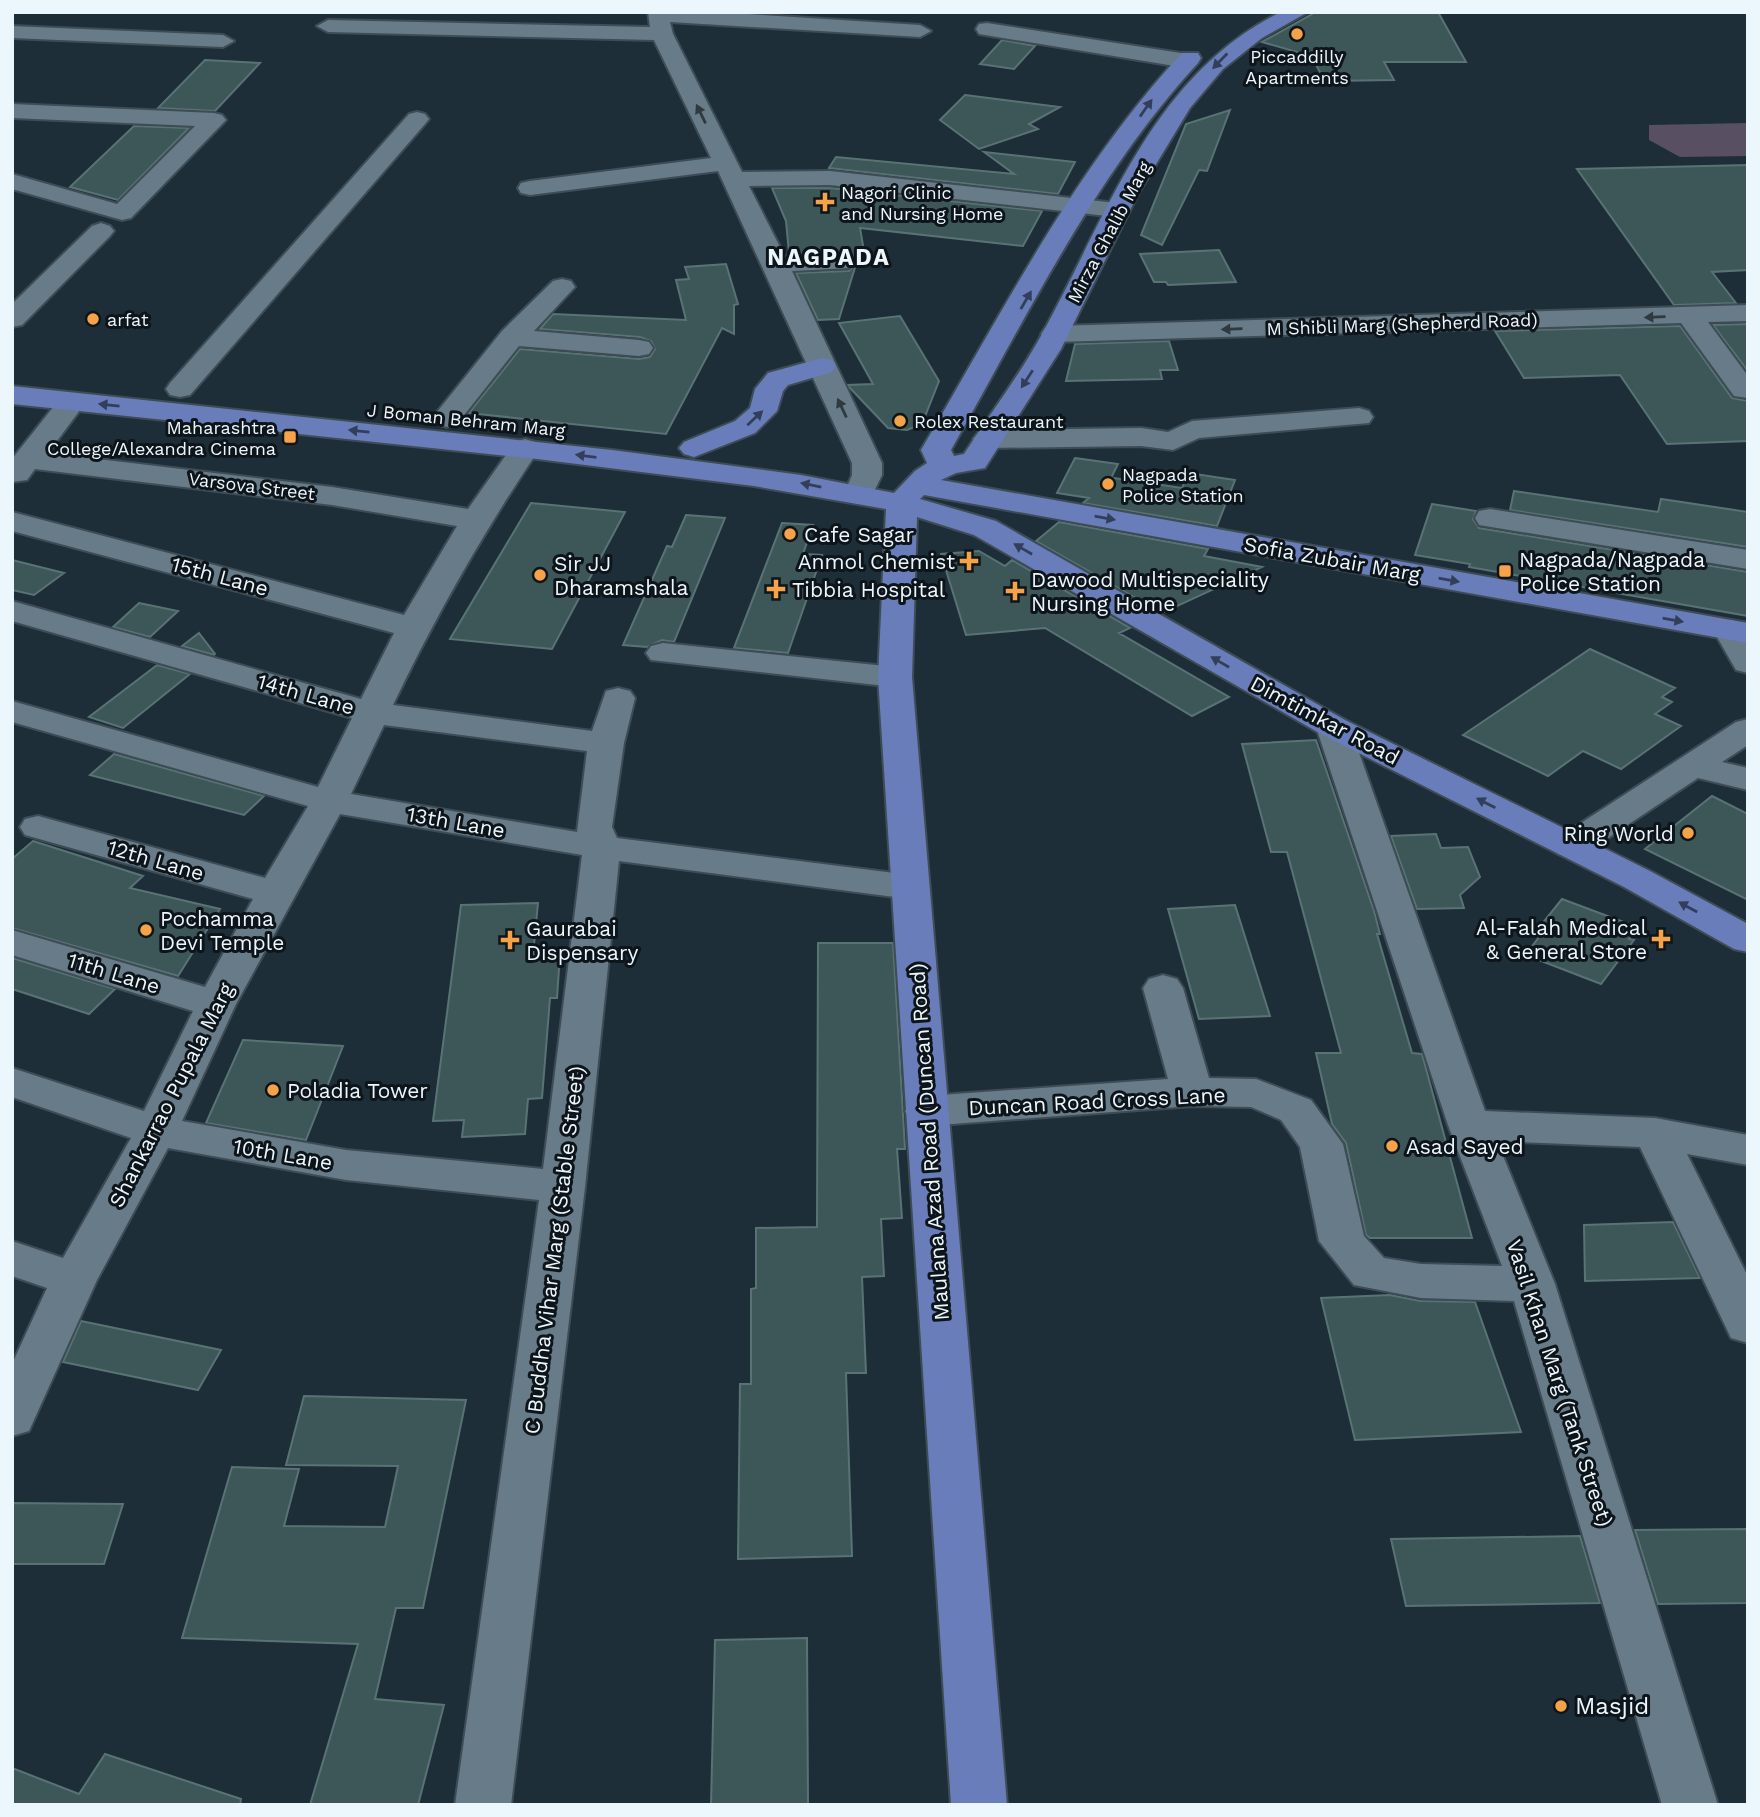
<svg xmlns="http://www.w3.org/2000/svg" width="1760" height="1817" viewBox="0 0 1760 1817" font-family="'Work Sans',sans-serif">
<style>
.green{fill:#584f63}
.building{fill:#3d5658;stroke:#597375;stroke-width:2}
.lines{fill:none;stroke-linecap:round;stroke-linejoin:round}
.minor-casing{stroke:#3d4c55;stroke-width:4}
.major-casing{stroke:#3d4c55;stroke-width:4}
.minor{fill:#687b88;fill-rule:evenodd}
.major{fill:#687dba;fill-rule:evenodd}
.oneway{fill:#323f5a}
.oneway2{fill:#2e3940}
.poi-dot{fill:#f6a248;stroke:#0e151a;stroke-width:2.5}
.labels{text-anchor:middle;dominant-baseline:central;stroke-width:6;stroke-linejoin:round;paint-order:stroke}
.far-poi-label{font-size:18px;fill:#ebf6fd;stroke:#0e151a;text-anchor:start}
.far-street-label{font-size:18px;fill:#ebf6fd;stroke:#0e151a}
.poi-label{font-size:21px;fill:#ebf6fd;stroke:#0e151a;text-anchor:start}
.street-label{font-size:21px;fill:#ebf6fd;stroke:#0e151a}
.far-district-label{font-size:23px;font-weight:bold;letter-spacing:2px;fill:#ebf6fd;stroke:#0e151a}
.near-poi-label{font-size:24px;fill:#ebf6fd;stroke:#0e151a;text-anchor:start}
</style>
<rect width="100%" height="100%" fill="#1d2e39"/>
<!-- green -->
<path class="green" d="M 1748,123 L 1748,156 L 1680,157 L 1649,140 L 1649,125 Z"/>
<!-- building -->
<path class="building" d="M 1316,12 L 1438,12 L 1466,62 L 1384,62 L 1394,80 L 1325,81 L 1311,56 L 1262,42 Z
M 1002,40 L 1035,46 L 1014,69 L 980,64 Z
M 205,60 L 260,63 L 215,111 L 158,108 Z
M 965,95 L 1060,107 L 1029,124 L 1038,129 L 979,149 L 940,120 Z
M 1230,110 L 1207,171 L 1199,170 L 1162,245 L 1141,235 L 1186,124 Z
M 134,126 L 189,128 L 118,200 L 70,187 Z
M 984,152 L 1075,162 L 1058,194 L 829,168 L 836,157 L 1014,174 Z
M 1748,165 L 1748,270 L 1712,272 L 1736,303 L 1674,305 L 1577,169 Z
M 772,188 L 830,188 L 1042,211 L 1023,246 L 860,228 L 865,257 L 858,258 L 839,319 L 818,320 L 796,273 L 849,271 L 856,263 L 849,255 L 789,253 L 786,221 Z
M 1219,250 L 1236,282 L 1168,285 L 1166,282 L 1154,282 L 1140,254 Z
M 726,264 L 738,304 L 734,305 L 734,334 L 722,328 L 666,434 L 469,413 L 520,349 L 639,359 L 650,357 L 655,349 L 651,341 L 640,337 L 540,329 L 553,314 L 686,320 L 676,280 L 689,279 L 685,267 Z
M 900,316 L 939,381 L 922,424 L 907,430 L 888,428 L 850,388 L 848,385 L 873,384 L 839,323 Z
M 1748,324 L 1748,371 L 1713,325 Z
M 1680,326 L 1732,398 L 1748,401 L 1748,441 L 1667,444 L 1620,375 L 1524,378 L 1495,331 Z
M 1169,341 L 1178,370 L 1160,370 L 1162,379 L 1066,381 L 1075,344 Z
M 1075,458 L 1118,464 L 1109,482 L 1114,478 L 1182,488 L 1189,473 L 1235,480 L 1217,526 L 1083,503 L 1089,498 L 1057,493 Z
M 1514,491 L 1658,512 L 1661,499 L 1748,512 L 1748,547 L 1510,510 Z
M 531,503 L 625,512 L 552,649 L 450,639 Z
M 1432,504 L 1476,511 L 1473,519 L 1479,528 L 1748,572 L 1748,616 L 1469,567 L 1470,564 L 1415,555 Z
M 686,515 L 725,518 L 674,642 L 662,640 L 647,647 L 623,645 L 667,546 L 672,547 Z
M 1059,522 L 1208,549 L 1204,556 L 1262,567 L 1162,613 L 1036,541 Z
M 782,523 L 813,525 L 803,554 L 822,555 L 788,653 L 734,648 Z
M 979,551 L 1005,566 L 1012,560 L 1130,628 L 1119,633 L 1229,697 L 1192,716 L 1045,628 L 966,635 L 941,554 Z
M 12,560 L 64,573 L 34,595 L 12,590 Z
M 139,603 L 178,611 L 150,637 L 113,627 Z
M 199,633 L 215,654 L 214,655 L 182,646 Z
M 1590,649 L 1675,688 L 1662,697 L 1672,702 L 1655,714 L 1681,726 L 1621,769 L 1583,751 L 1548,776 L 1463,735 Z
M 157,665 L 190,674 L 123,728 L 89,717 Z
M 1316,740 L 1374,911 L 1380,934 L 1377,934 L 1412,1053 L 1422,1054 L 1472,1238 L 1370,1238 L 1366,1235 L 1346,1143 L 1332,1124 L 1316,1053 L 1341,1053 L 1287,852 L 1271,852 L 1242,744 Z
M 114,754 L 264,796 L 244,815 L 90,775 Z
M 1712,796 L 1748,814 L 1748,900 L 1645,849 Z
M 1436,834 L 1441,848 L 1468,847 L 1480,877 L 1460,895 L 1464,908 L 1417,909 L 1391,836 Z
M 33,841 L 143,876 L 130,888 L 220,909 L 178,976 L 12,928 L 12,859 Z
M 1562,899 L 1637,927 L 1629,939 L 1634,940 L 1601,984 L 1531,957 L 1539,947 L 1533,945 L 1539,937 L 1533,935 Z
M 538,903 L 533,955 L 560,954 L 557,998 L 550,998 L 542,1098 L 528,1099 L 525,1134 L 462,1137 L 464,1120 L 433,1121 L 461,905 Z
M 1235,905 L 1270,1016 L 1199,1019 L 1168,909 Z
M 818,943 L 893,943 L 905,1149 L 897,1149 L 902,1218 L 881,1219 L 884,1276 L 862,1277 L 866,1373 L 846,1373 L 852,1556 L 738,1559 L 740,1384 L 751,1384 L 751,1289 L 756,1288 L 756,1228 L 817,1227 Z
M 12,958 L 115,989 L 89,1014 L 12,989 Z
M 243,1040 L 343,1046 L 306,1140 L 206,1123 Z
M 1673,1222 L 1700,1278 L 1585,1281 L 1584,1225 Z
M 1390,1295 L 1420,1301 L 1475,1302 L 1521,1432 L 1355,1440 L 1321,1298 Z
M 81,1321 L 221,1350 L 198,1390 L 63,1362 Z
M 304,1396 L 466,1400 L 423,1608 L 396,1608 L 375,1699 L 444,1705 L 418,1805 L 310,1805 L 358,1644 L 182,1638 L 232,1467 L 299,1469 L 284,1526 L 385,1527 L 398,1466 L 286,1465 Z
M 12,1503 L 123,1504 L 104,1564 L 12,1564 Z
M 1748,1529 L 1748,1603 L 1658,1604 L 1635,1530 Z
M 1580,1536 L 1600,1603 L 1406,1606 L 1391,1539 Z
M 807,1638 L 808,1805 L 711,1805 L 715,1640 Z
M 105,1754 L 241,1799 L 240,1805 L 12,1805 L 12,1768 L 79,1794 Z"/>
<g class="lines">
<!-- minor casing -->
<g class="minor-casing">
<path id="minor" d="M 648,12 L 717,12 L 920,25 L 931,31 L 920,37 L 670,22 L 673,34 L 742,172 L 830,171 L 1116,203 L 1125,205 L 1128,210 L 1125,215 L 1116,217 L 830,185 L 749,186 L 784,255 L 849,258 L 853,263 L 849,268 L 792,271 L 882,463 L 882,475 L 870,500 L 859,503 L 848,500 L 844,494 L 852,475 L 852,463 L 718,171 L 530,195 L 521,193 L 518,188 L 521,183 L 530,181 L 711,158 L 654,40 L 328,32 L 317,26 L 328,20 L 650,27 Z
M 987,23 L 1187,54 L 1198,61 L 1187,68 L 979,34 L 976,29 L 979,24 Z
M 12,26 L 223,35 L 234,41 L 223,47 L 12,38 Z
M 12,104 L 214,113 L 222,115 L 226,120 L 131,218 L 122,220 L 12,189 L 12,174 L 117,204 L 195,126 L 12,118 Z
M 417,112 L 425,114 L 429,119 L 425,124 L 190,395 L 180,397 L 170,395 L 166,389 L 170,383 L 409,114 Z
M 101,223 L 110,226 L 114,231 L 110,236 L 22,325 L 12,327 L 12,304 L 92,226 Z
M 562,279 L 571,281 L 575,287 L 534,331 L 639,340 L 649,342 L 653,348 L 649,354 L 639,356 L 519,346 L 457,424 L 447,427 L 437,424 L 433,418 L 437,412 L 502,331 L 553,281 Z
M 1748,305 L 1748,321 L 1708,322 L 1748,376 L 1748,398 L 1734,396 L 1681,323 L 1055,342 L 1045,340 L 1041,334 L 1045,328 L 1055,326 Z
M 72,393 L 82,396 L 86,402 L 48,453 L 332,487 L 468,509 L 515,442 L 525,439 L 535,442 L 540,448 C 484,531 436,615 393,705 L 592,731 L 606,691 L 618,688 L 630,691 L 635,698 L 624,743 L 612,827 L 617,838 L 910,875 L 923,879 L 929,887 L 923,895 L 910,899 L 619,861 L 585,1187 L 511,1805 L 455,1805 L 539,1200 L 346,1180 L 168,1148 L 97,1280 L 29,1431 L 12,1436 L 12,1364 L 47,1288 L 12,1276 L 12,1241 L 63,1258 L 131,1138 L 12,1097 L 12,1068 L 144,1111 L 193,1011 L 12,955 L 12,930 L 205,987 L 253,899 L 25,835 L 20,827 L 25,819 L 38,816 L 265,878 L 308,806 L 12,722 L 12,701 L 318,787 L 352,718 L 12,621 L 12,601 L 361,699 L 394,633 L 12,531 L 12,512 L 404,615 L 457,526 L 332,505 L 35,469 L 27,480 L 12,482 L 12,459 L 62,396 ZM 384,725 L 587,751 L 577,832 L 351,794 ZM 340,814 L 582,855 L 543,1169 L 346,1150 L 182,1121 L 236,1004 Z
M 1359,408 L 1369,411 L 1373,417 L 1369,423 L 1199,438 L 1173,450 L 1141,446 L 988,448 L 978,445 L 973,439 L 978,433 L 988,430 L 1141,428 L 1168,432 L 1192,421 Z
M 1490,509 L 1748,550 L 1748,569 L 1479,525 L 1475,518 L 1479,511 Z
M 1730,620 L 1742,623 L 1748,632 L 1748,673 L 1736,670 L 1713,630 L 1718,623 Z
M 663,643 L 895,667 L 907,670 L 912,677 L 907,684 L 895,687 L 651,660 L 646,653 L 651,646 Z
M 1333,717 L 1345,720 L 1350,727 L 1485,1111 L 1655,1118 L 1748,1135 L 1748,1165 L 1687,1154 L 1748,1277 L 1748,1343 L 1731,1338 L 1640,1147 L 1497,1141 L 1555,1284 L 1718,1805 L 1662,1805 L 1514,1301 L 1421,1298 L 1354,1285 L 1319,1241 L 1300,1147 L 1281,1120 L 1251,1107 L 1192,1106 L 926,1126 L 911,1121 L 905,1111 L 911,1101 L 926,1096 L 1168,1079 L 1143,988 L 1149,979 L 1163,975 L 1177,979 L 1183,988 L 1209,1078 L 1256,1079 L 1311,1100 L 1343,1144 L 1364,1236 L 1384,1258 L 1421,1264 L 1502,1266 L 1448,1125 L 1316,727 L 1321,720 Z
M 1748,719 L 1748,745 L 1722,762 L 1748,768 L 1748,790 L 1698,778 L 1584,854 L 1571,857 L 1558,854 L 1552,846 L 1558,838 L 1736,722 Z"/>
</g>
<!-- major casing -->
<g class="major-casing">
<path id="major" d="M 1281,12 L 1308,12 L 1262,38 L 1223,69 L 1190,108 L 1138,194 L 1061,349 L 985,468 L 956,473 L 941,480 L 1748,623 L 1748,643 L 924,495 L 920,499 L 996,521 L 1345,720 L 1650,871 L 1748,924 L 1748,952 L 1734,949 L 1624,887 L 1321,734 L 974,535 L 917,517 L 912,677 L 1007,1805 L 951,1805 L 878,677 L 886,509 L 754,486 L 537,459 L 12,404 L 12,386 L 612,450 L 801,475 L 894,493 L 915,471 L 927,463 L 921,450 C 1001,315 1074,169 1182,53 L 1198,53 L 1201,58 L 1198,63 C 1095,175 1026,318 951,450 L 954,456 L 964,454 C 990,414 1019,376 1042,334 C 1108,215 1151,76 1281,12 Z
M 822,358 L 832,360 L 836,366 L 832,372 L 788,385 L 783,391 L 777,411 L 755,433 L 694,457 L 684,454 L 679,448 L 684,442 L 735,421 L 750,408 L 755,389 L 768,373 Z"/>
</g>
<!-- minor -->
<use href="#minor" class="minor"/>
<!-- major -->
<use href="#major" class="major"/>
</g>
<!-- one-way arrows -->
<defs><path id="oneway-solid" d="M-6-.8H1V-3.2L6.5 0L1 3.2V.8H-6Z" transform="scale(1.75)"/></defs>
<g class="oneway">
<use href="#oneway-solid" transform="translate(1220 61) rotate(134)"/>
<use href="#oneway-solid" transform="translate(1146 108) rotate(-55)"/>
<use href="#oneway-solid" transform="translate(1026 300) rotate(-60)"/>
<use href="#oneway-solid" transform="translate(1027 379) rotate(123)"/>
<use href="#oneway-solid" transform="translate(109 405) rotate(-174)"/>
<use href="#oneway-solid" transform="translate(755 418) rotate(-43)"/>
<use href="#oneway-solid" transform="translate(359 431) rotate(-174)"/>
<use href="#oneway-solid" transform="translate(586 456) rotate(-173)"/>
<use href="#oneway-solid" transform="translate(811 485) rotate(-169)"/>
<use href="#oneway-solid" transform="translate(1105 518) rotate(10)"/>
<use href="#oneway-solid" transform="translate(1023 549) rotate(-150)"/>
<use href="#oneway-solid" transform="translate(1449 580) rotate(10)"/>
<use href="#oneway-solid" transform="translate(1673 620) rotate(10)"/>
<use href="#oneway-solid" transform="translate(1220 662) rotate(-150)"/>
<use href="#oneway-solid" transform="translate(1486 803) rotate(-153)"/>
<use href="#oneway-solid" transform="translate(1688 907) rotate(-151)"/>
</g>
<g class="oneway2">
<use href="#oneway-solid" transform="translate(701 114) rotate(-116)"/>
<use href="#oneway-solid" transform="translate(1655 317) rotate(178)"/>
<use href="#oneway-solid" transform="translate(1232 329) rotate(178)"/>
<use href="#oneway-solid" transform="translate(842 408) rotate(-115)"/>
</g>
<!-- markers -->
<g class="poi-dot">
<circle cx="1297" cy="34" r="7"/>
<path d="M821.5 191.5h7v7h7v7h-7v7h-7v-7h-7v-7h7z"/>
<circle cx="93" cy="319" r="7"/>
<circle cx="900" cy="421" r="7"/>
<rect x="283" y="430" width="14" height="14" rx="3.5"/>
<circle cx="1108" cy="484" r="7"/>
<circle cx="790" cy="534" r="7"/>
<path d="M965.5 550.5h7v7h7v7h-7v7h-7v-7h-7v-7h7z"/>
<rect x="1498" y="564" width="14" height="14" rx="3.5"/>
<circle cx="540" cy="575" r="7"/>
<path d="M772.5 578.5h7v7h7v7h-7v7h-7v-7h-7v-7h7z"/>
<path d="M1011.5 580.5h7v7h7v7h-7v7h-7v-7h-7v-7h7z"/>
<circle cx="1688" cy="833" r="7"/>
<circle cx="146" cy="930" r="7"/>
<path d="M1657.5 928.5h7v7h7v7h-7v7h-7v-7h-7v-7h7z"/>
<path d="M506.5 929.5h7v7h7v7h-7v7h-7v-7h-7v-7h7z"/>
<circle cx="273" cy="1090" r="7"/>
<circle cx="1392" cy="1146" r="7"/>
<circle cx="1561" cy="1706" r="7"/>
</g>
<g class="labels">
<!-- far-poi labels -->
<g class="far-poi-label">
<text x="1297" y="56" text-anchor="middle">Piccaddilly<tspan x="1297" dy="21">Apartments</tspan></text>
<text x="841" y="192">Nagori Clinic<tspan x="841" dy="21">and Nursing Home</tspan></text>
<text x="107" y="319">arfat</text>
<text x="914" y="421">Rolex Restaurant</text>
<text x="276" y="427" text-anchor="end">Maharashtra<tspan x="276" dy="21">College/Alexandra Cinema</tspan></text>
<text x="1122" y="474">Nagpada<tspan x="1122" dy="21">Police Station</tspan></text>
</g>
<!-- far-street labels -->
<g class="far-street-label">
<text transform="translate(1109 232) rotate(-62)">Mirza Ghalib Marg</text>
<text transform="translate(1402 324) rotate(-2)">M Shibli Marg (Shepherd Road)</text>
<text transform="translate(466 420) rotate(6)">J Boman Behram Marg</text>
<text transform="translate(252 486) rotate(7)">Varsova Street</text>
</g>
<!-- poi labels -->
<g class="poi-label">
<text x="804" y="534">Cafe Sagar</text>
<text x="1519" y="559">Nagpada/Nagpada<tspan x="1519" dy="24">Police Station</tspan></text>
<text x="955" y="561" text-anchor="end">Anmol Chemist</text>
<text x="554" y="563">Sir JJ<tspan x="554" dy="24">Dharamshala</tspan></text>
<text x="1031" y="579">Dawood Multispeciality<tspan x="1031" dy="24">Nursing Home</tspan></text>
<text x="792" y="589">Tibbia Hospital</text>
<text x="1674" y="833" text-anchor="end">Ring World</text>
<text x="160" y="918">Pochamma<tspan x="160" dy="24">Devi Temple</tspan></text>
<text x="1647" y="927" text-anchor="end">Al-Falah Medical<tspan x="1647" dy="24">&amp; General Store</tspan></text>
<text x="526" y="928">Gaurabai<tspan x="526" dy="24">Dispensary</tspan></text>
<text x="287" y="1090">Poladia Tower</text>
<text x="1406" y="1146">Asad Sayed</text>
</g>
<!-- street labels -->
<g class="street-label">
<text transform="translate(1332 559) rotate(10)">Sofia Zubair Marg</text>
<text transform="translate(220 576) rotate(15)">15th Lane</text>
<text transform="translate(306 694) rotate(16)">14th Lane</text>
<text transform="translate(1325 720) rotate(28)">Dimtimkar Road</text>
<text transform="translate(456 822) rotate(10)">13th Lane</text>
<text transform="translate(156 860) rotate(16)">12th Lane</text>
<text transform="translate(114 973) rotate(17)">11th Lane</text>
<text transform="translate(171 1095) rotate(-63)">Shankarrao Pupala Marg</text>
<text transform="translate(1097 1101) rotate(-3)">Duncan Road Cross Lane</text>
<text transform="translate(929 1142) rotate(-94)">Maulana Azad Road (Duncan Road)</text>
<text transform="translate(283 1154) rotate(10)">10th Lane</text>
<text transform="translate(554 1250) rotate(-83)">C Buddha Vihar Marg (Stable Street)</text>
<text transform="translate(1560 1383) rotate(72)">Vasil Khan Marg (Tank Street)</text>
</g>
<!-- far-district labels -->
<g class="far-district-label">
<text x="829" y="257">NAGPADA</text>
</g>
<!-- near-poi labels -->
<g class="near-poi-label">
<text x="1575" y="1706">Masjid</text>
</g>
</g>
<!-- border -->
<rect width="1760" height="1817" fill="none" stroke="#ebf6fd" stroke-width="28"/>
</svg>
